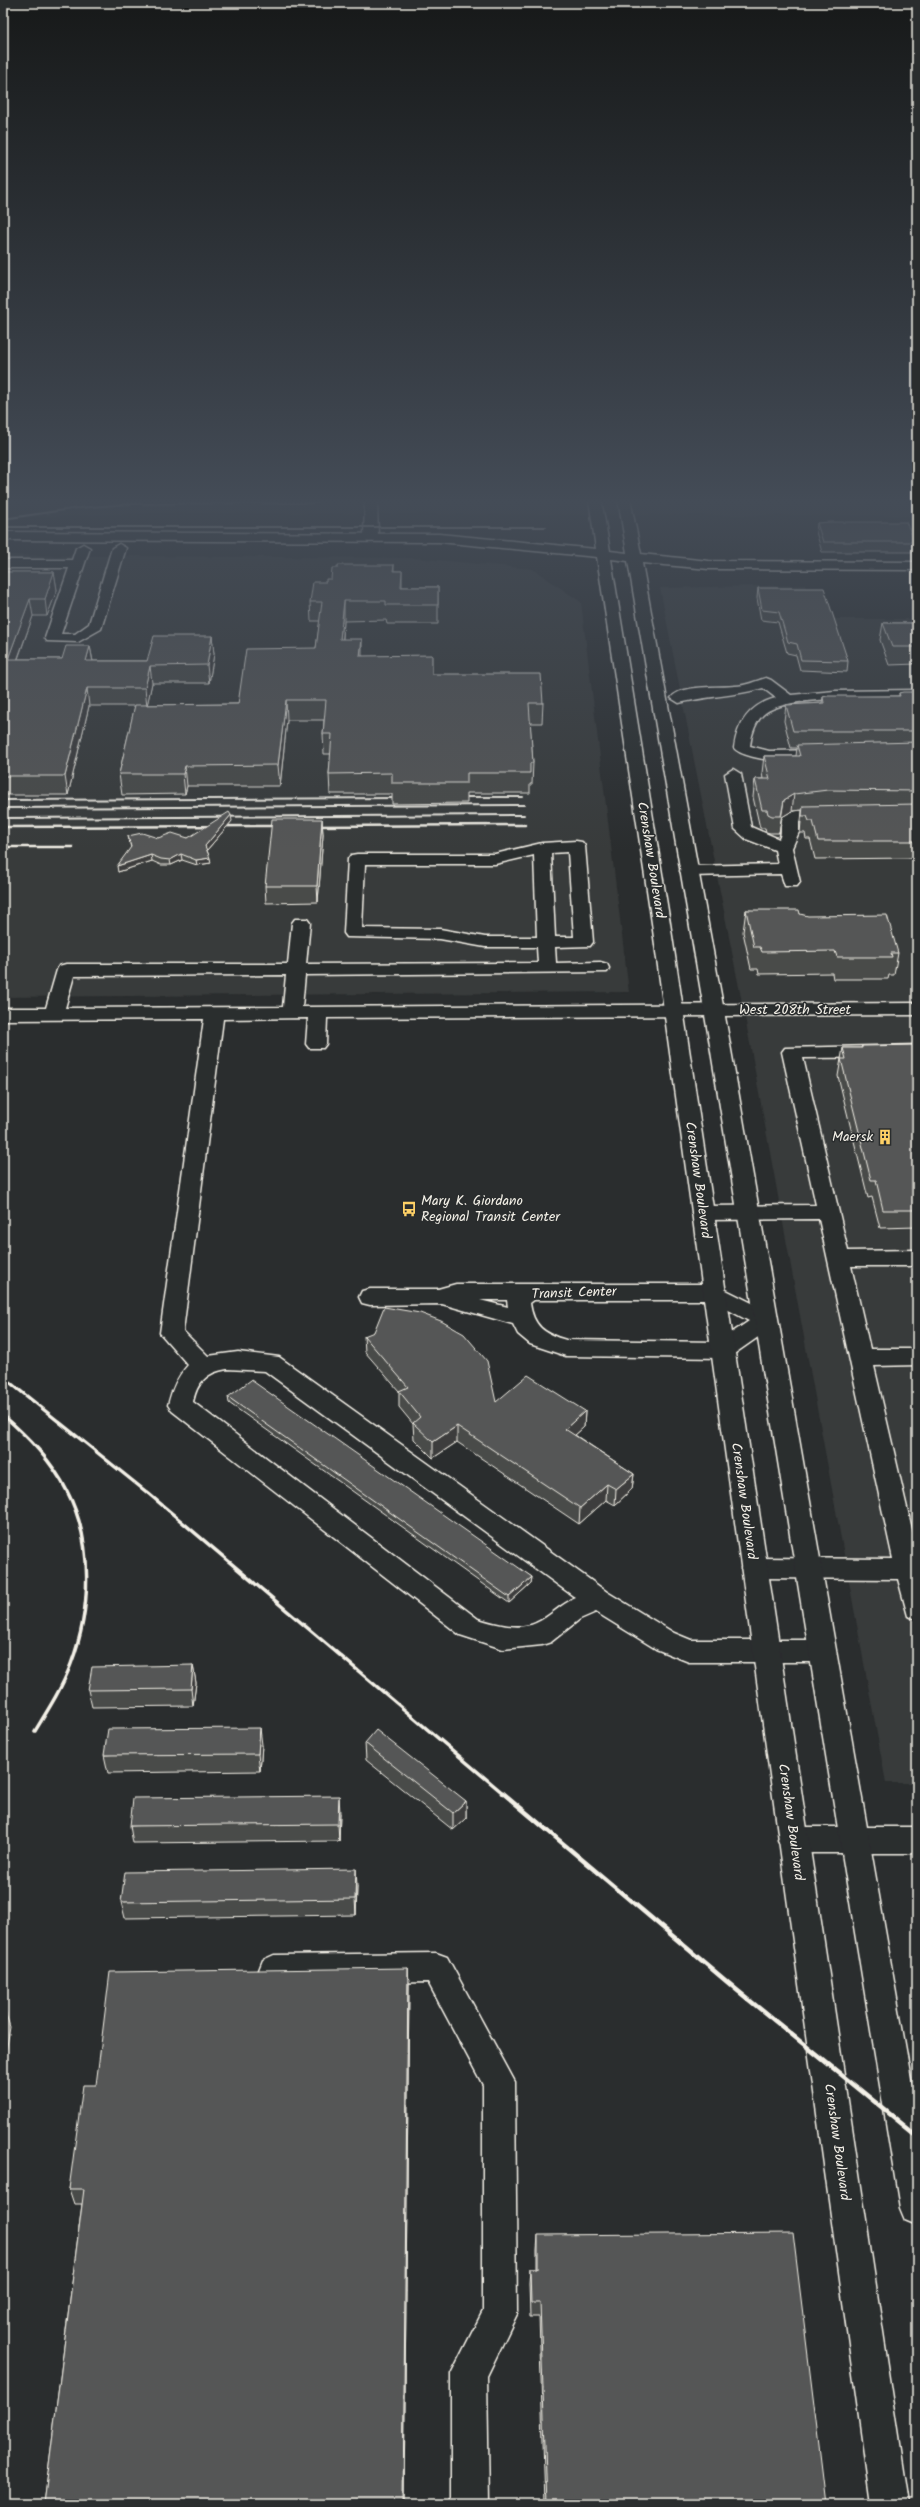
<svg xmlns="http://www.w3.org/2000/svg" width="920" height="2507" viewBox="0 0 920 2507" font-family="Kalam,sans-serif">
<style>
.built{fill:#373a3a}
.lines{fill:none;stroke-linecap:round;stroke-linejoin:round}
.minor-casing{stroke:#f4f1e8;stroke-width:3}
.major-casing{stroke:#f4f1e8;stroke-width:3}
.minor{fill:#2a2d2e;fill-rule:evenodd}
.major{fill:#2a2d2e;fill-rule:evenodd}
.rail-far3{stroke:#f4f1e8;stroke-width:2}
.rail-far2{stroke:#f4f1e8;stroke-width:2.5}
.rail-far1{stroke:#f4f1e8;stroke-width:3.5}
.rail{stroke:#f4f1e8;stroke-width:4.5}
.wall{fill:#494b4a;stroke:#f4f1e8}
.shaded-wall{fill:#3c3d3c;stroke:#f4f1e8}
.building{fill:#555756;stroke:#f4f1e8}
.labels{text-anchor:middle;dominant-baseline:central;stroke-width:3;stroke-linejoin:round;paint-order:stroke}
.street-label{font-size:14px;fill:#f4f1e8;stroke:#2a2d2e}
.poi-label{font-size:14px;fill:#f4f1e8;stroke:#2a2d2e;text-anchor:end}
</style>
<rect width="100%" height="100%" fill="#2a2d2e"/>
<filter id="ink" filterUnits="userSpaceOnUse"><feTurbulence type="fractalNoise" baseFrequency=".025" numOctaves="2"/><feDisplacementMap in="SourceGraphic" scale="8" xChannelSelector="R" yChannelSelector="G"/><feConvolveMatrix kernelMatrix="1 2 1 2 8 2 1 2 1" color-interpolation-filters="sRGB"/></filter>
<g filter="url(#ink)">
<!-- built -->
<path class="built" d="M 3,499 L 917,499 L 917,516 L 156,513 L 3,518 Z
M 3,555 L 415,558 L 533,569 L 581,602 L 629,992 L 3,997 Z
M 805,585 L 816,619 L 917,619 L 917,1783 L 886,1783 L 748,1033 L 660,588 Z"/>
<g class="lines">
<!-- minor casing -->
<g class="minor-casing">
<path id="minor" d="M 365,499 L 377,499 L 378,537 L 371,541 L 364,537 Z
M 83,544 L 90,548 L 61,634 L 75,634 L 89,624 L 112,548 L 119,544 L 126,548 L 101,629 L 78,642 L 47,641 L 45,638 L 69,568 L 3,568 L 3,560 L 72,560 L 76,548 Z
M 766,678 L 771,680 L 791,695 L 835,691 L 917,690 L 917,700 C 882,700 793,693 765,713 C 756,720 751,735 750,746 L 769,751 L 826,750 L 834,755 C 825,768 744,762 734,748 C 737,723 751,704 776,698 L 763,688 C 735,696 707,696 679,703 L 671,698 C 681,684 720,688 735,686 C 745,686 756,681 766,678 Z
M 733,769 L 741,774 L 751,827 L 779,839 C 783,832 779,825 782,818 C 786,808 828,809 837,811 L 839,815 L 837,819 L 799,822 L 799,832 L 792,848 L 800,882 L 797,886 L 785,886 L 781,874 L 689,876 L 683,875 L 680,871 L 683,867 L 689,866 L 778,864 L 775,850 L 746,839 L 735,829 L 725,774 Z
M 576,841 L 582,842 L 585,846 L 593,942 L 590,946 L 555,947 L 556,963 L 600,962 L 607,964 L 609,968 L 607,972 L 305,975 L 302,1007 L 917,1003 L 917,1015 L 327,1018 L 326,1044 L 323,1048 L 309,1048 L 306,1044 L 308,1018 L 223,1019 L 183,1331 L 208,1356 L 238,1352 L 279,1357 L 607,1592 L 674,1633 L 691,1640 L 822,1640 L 831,1643 L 835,1651 L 831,1659 L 822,1662 L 689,1662 L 656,1649 L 596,1612 L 580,1619 L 551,1642 L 542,1645 L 503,1649 L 460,1635 L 172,1411 L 168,1405 C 172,1389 177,1377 188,1365 L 160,1333 L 204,1019 L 3,1020 L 3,1008 L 46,1008 L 57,970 L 59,966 L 66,964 L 288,964 L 292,923 L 295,919 L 307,919 L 310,923 L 306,964 L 538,963 L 537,947 L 485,947 L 440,939 L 347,937 L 344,933 L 348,859 L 351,855 L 357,854 L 495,854 L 542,843 ZM 568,852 L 574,937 L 555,937 L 551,853 ZM 534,855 L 537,937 L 485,937 L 440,929 L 362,928 L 365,864 L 495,864 ZM 286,975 L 283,1007 L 65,1008 L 74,976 ZM 227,1369 L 265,1371 L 576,1598 C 559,1605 550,1617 536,1623 C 519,1631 495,1624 478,1619 L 193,1402 C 197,1382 207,1372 227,1369 Z
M 917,1045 L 917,1057 L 803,1058 L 848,1251 L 917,1250 L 917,1266 L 851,1266 L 870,1349 L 917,1349 L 917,1365 L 874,1366 L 917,1551 L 917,1619 L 908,1616 L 898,1579 L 754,1578 L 745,1575 L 741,1568 L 745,1561 L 754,1558 L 893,1559 L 819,1219 L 703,1220 L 695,1218 L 692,1213 L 695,1208 L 703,1206 L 816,1205 L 782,1052 L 785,1048 Z
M 456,1284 L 714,1284 L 774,1314 L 777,1320 L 774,1326 L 731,1356 L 723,1358 L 566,1356 L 530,1344 L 518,1334 L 513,1324 L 442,1304 L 370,1305 L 362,1303 L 359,1297 L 362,1291 L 370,1289 L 438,1289 ZM 480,1300 L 507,1300 L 508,1307 ZM 534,1300 L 710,1300 L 749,1321 L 718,1342 L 566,1340 C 544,1334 533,1326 530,1303 Z
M 793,1827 L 917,1827 L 917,1853 L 793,1853 L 783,1849 L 778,1840 L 783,1831 Z
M 436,1953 L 447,1957 L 515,2082 L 517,2314 L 487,2376 L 489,2504 L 451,2504 L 451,2374 L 483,2311 L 483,2085 L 428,1982 L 274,1985 L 263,1980 L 259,1970 L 263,1960 L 274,1955 Z"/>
</g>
<!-- major casing -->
<g class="major-casing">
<path id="major" d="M 589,499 L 601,499 L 610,551 L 627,553 L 618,499 L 630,499 L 641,554 L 709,561 L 917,562 L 917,570 L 709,569 L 642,563 L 728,1033 L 917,2113 L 917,2225 L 905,2220 L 900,2208 L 708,1033 L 628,561 L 611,559 L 670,923 L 909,2504 L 871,2504 L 652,923 L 597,557 L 439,542 L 3,540 L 3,532 L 439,534 L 596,549 Z"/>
</g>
<!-- minor -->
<use href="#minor" class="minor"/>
<!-- major -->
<use href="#major" class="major"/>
<!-- rail-far3 -->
<path class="rail-far3" d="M 3,519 L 78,508 L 128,504 L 318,503
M 3,527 L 546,527
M 457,797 L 523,797
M 3,800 L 403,798
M 3,808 L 524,805
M 3,818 L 524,815"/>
<!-- rail-far2 -->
<path class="rail-far2" d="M 311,826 L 525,825
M 3,827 L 283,826
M 3,847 L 73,847"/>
<!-- rail-far1 -->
<path class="rail-far1" d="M 3,1377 L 149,1494 L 504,1794
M 3,1415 C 28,1437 52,1461 67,1491 C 94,1543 91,1611 71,1664 C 62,1688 48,1710 35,1731"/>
<!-- rail -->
<path class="rail" d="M 503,1793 L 738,1991 L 917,2136"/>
</g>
<!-- wall -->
<path class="wall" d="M 817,523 L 915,542 L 913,552 L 822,552 L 816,532 Z
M 915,525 L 917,525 L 917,544 L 913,535 Z
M 394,565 L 394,571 L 402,571 L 402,587 L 438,587 L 438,624 L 387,624 L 386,620 L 344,621 L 343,639 L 362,656 L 543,703 L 542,723 L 530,723 L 533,763 L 532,784 L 530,784 L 530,793 L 467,793 L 467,803 L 392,804 L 392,794 L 330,794 L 329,774 L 331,754 L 324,754 L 323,734 L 324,720 L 287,720 L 280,786 L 187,786 L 185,794 L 122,795 L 119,774 L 135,706 L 89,706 L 68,795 L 3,795 L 3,572 L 54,572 L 57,590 L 47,616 L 33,616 L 18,659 L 62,659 L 90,646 L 93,661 L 147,661 L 212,636 L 214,654 L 209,683 L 152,683 L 147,705 L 238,704 L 316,648 L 320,621 L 311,621 L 310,602 L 326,582 L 331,579 Z
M 758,588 L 848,661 L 847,672 L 800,670 L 796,655 L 787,653 L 778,622 L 761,620 L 757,598 Z
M 883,623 L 917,623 L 917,664 L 889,665 L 880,640 Z
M 917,692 L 917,858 L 815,859 L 810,839 L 806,839 L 805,833 L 800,833 L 802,810 L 792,811 L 782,817 L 779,833 L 770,833 L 766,832 L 765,828 L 760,828 L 753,797 L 755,779 L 763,779 L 762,773 L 764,756 L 796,756 L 797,748 L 791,748 L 784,721 L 786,705 L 822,703 L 823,697 L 899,696 L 899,693 Z
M 322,819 L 323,835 L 318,902 L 266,903 L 265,886 Z
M 232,821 L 207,850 L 211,863 L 197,865 L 182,860 L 171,865 L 161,865 L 152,861 L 118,872 L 131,848 L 128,836 L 158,838 L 188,838 Z
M 746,910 L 800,914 L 898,953 L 894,975 L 889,975 L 888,979 L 833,979 L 832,973 L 759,974 L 758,969 L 751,969 L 743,932 Z
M 917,916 L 917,938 L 914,931 Z
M 917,1045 L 917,1227 L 880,1228 L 872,1197 L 868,1198 L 838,1076 L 841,1059 L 843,1048 L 861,1048 L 862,1046 Z
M 364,1336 L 496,1402 L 585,1411 L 584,1427 L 575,1435 L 634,1474 L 632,1489 L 615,1505 L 606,1500 L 579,1524 L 457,1442 L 433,1458 L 414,1439 L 413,1424 L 399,1407 L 399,1391 L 365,1352 Z
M 228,1397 L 532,1577 L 531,1583 L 509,1603 L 229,1403 Z
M 193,1665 L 196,1683 L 193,1706 L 92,1707 L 88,1690 Z
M 365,1743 L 466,1801 L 466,1818 L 453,1830 L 366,1760 Z
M 262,1745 L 260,1771 L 108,1773 L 104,1755 Z
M 340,1813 L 339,1841 L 133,1843 L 130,1826 Z
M 357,1886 L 356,1915 L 125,1918 L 121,1902 Z
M 408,1968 L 409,1984 L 404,2504 L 44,2504 L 82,2204 L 74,2204 L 69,2189 L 96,2085 Z
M 538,2235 L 826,2504 L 545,2504 L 539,2317 L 530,2317 L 529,2283 L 530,2268 L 537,2268 L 537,2250 Z"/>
<!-- shaded-wall -->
<path class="shaded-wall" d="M 54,572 L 57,590 L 47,616 L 45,599 Z
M 30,599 L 33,616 L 11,677 L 8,659 Z
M 344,601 L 344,621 L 341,659 L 340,639 Z
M 212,636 L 214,654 L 209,683 L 207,665 Z
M 362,639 L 362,659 L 360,656 Z
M 90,646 L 93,663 L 86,661 Z
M 150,666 L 152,683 L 147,706 L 145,688 Z
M 87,688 L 89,706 L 68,795 L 65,776 Z
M 286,700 L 287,720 L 280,786 L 278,765 Z
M 185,766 L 187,786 L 185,794 L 183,774 Z
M 794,794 L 792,811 L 782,817 L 779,833 L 784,800 Z
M 231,815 L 232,821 L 206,851 L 205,846 Z
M 322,819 L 323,835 L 318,902 L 317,886 Z
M 181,854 L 182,860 L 171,865 L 170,860 Z
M 151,855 L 152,861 L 118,872 L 117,866 Z
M 210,858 L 211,863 L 197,865 L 196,860 Z
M 585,1411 L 584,1427 L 564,1445 L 565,1429 Z
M 457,1426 L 457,1442 L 433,1458 L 433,1442 Z
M 634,1474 L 632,1489 L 615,1505 L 616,1489 Z
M 607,1484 L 606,1500 L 579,1524 L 580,1508 Z
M 532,1577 L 531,1583 L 509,1603 L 509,1597 Z
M 193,1665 L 196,1683 L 193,1706 L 191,1689 Z
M 260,1728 L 262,1745 L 260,1771 L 258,1754 Z
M 339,1796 L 340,1813 L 339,1841 L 338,1824 Z
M 466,1801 L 466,1818 L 453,1830 L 453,1813 Z
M 356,1869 L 357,1886 L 356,1915 L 355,1899 Z
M 408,1968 L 409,1984 L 404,2504 L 403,2504 Z
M 5,2011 L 10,2027 L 3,2072 L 3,2023 Z"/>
<!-- building -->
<path class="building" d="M 830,522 L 906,522 L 915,542 L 823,542 L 817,523 Z
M 915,525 L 917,525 L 917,530 Z
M 338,565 L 394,565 L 393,571 L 402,571 L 401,587 L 438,587 L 438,605 L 386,605 L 386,601 L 344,601 L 340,639 L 362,639 L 360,656 L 432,655 L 432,674 L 541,674 L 543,703 L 529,703 L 533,763 L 530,763 L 530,773 L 467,773 L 467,783 L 392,783 L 392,773 L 329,774 L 332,734 L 323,734 L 326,700 L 286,700 L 278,765 L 185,766 L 183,774 L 119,774 L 135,705 L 238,704 L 246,649 L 316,648 L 322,602 L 310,602 L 313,582 L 326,582 L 326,579 L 331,579 L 332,568 L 338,568 Z
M 3,572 L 54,572 L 45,599 L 30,599 L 8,659 L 62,659 L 66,646 L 90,646 L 86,661 L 147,661 L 154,636 L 212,636 L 207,665 L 150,666 L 145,688 L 87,688 L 65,776 L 3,776 Z
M 758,588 L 824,588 L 848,661 L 801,660 L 797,644 L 788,642 L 779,612 L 762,610 Z
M 883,623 L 917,623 L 917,647 L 892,647 Z
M 903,692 L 917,692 L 917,731 L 793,731 L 786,705 L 824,703 L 823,697 L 827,696 L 900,696 L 899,693 Z
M 917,742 L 917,791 L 828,790 L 794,794 L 784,800 L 781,816 L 772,816 L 768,814 L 767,810 L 762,810 L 755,779 L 770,779 L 764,756 L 800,756 L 797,745 Z
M 917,804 L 917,841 L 818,841 L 813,821 L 809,821 L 807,816 L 802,816 L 803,806 Z
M 229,812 L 231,815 L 205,846 L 210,858 L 196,860 L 181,854 L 170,860 L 161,859 L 151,855 L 117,866 L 131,847 L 128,836 L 142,833 L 158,838 L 172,833 L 188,838 Z
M 272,819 L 322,819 L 317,886 L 265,886 Z
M 746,910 L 799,910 L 800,914 L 808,916 L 887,915 L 898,953 L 891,953 L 892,957 L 837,957 L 835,951 L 762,952 L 760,947 L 754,947 Z
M 917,1045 L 917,1210 L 883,1210 L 876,1180 L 871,1180 L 841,1059 L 846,1059 L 843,1048 L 862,1048 L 862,1046 Z
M 384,1307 L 420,1313 L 441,1321 L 464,1334 L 487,1361 L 496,1402 L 528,1375 L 585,1411 L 565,1429 L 634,1474 L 616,1489 L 607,1484 L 580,1508 L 457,1426 L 433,1442 L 413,1423 L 420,1417 L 399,1391 L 408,1387 L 364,1336 L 374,1332 Z
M 251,1380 L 532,1577 L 509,1597 L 228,1397 Z
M 193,1665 L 191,1689 L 88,1690 L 92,1667 Z
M 260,1728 L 258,1754 L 104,1755 L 108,1729 Z
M 376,1730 L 466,1801 L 453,1813 L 365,1743 Z
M 339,1796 L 338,1824 L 130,1826 L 133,1798 Z
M 356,1869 L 355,1899 L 121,1902 L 125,1872 Z
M 408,1968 L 403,2504 L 44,2504 L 84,2189 L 69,2189 L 83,2085 L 96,2085 L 110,1972 Z
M 3,2011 L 5,2011 L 3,2023 Z
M 793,2233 L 826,2504 L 547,2504 L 540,2303 L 531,2303 L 530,2268 L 538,2268 L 538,2235 Z"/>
</g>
<!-- sky -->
<linearGradient id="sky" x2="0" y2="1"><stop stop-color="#171919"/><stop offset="0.59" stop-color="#444c57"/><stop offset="1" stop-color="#444c57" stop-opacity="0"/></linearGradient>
<rect width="920" height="850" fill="url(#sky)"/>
<!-- icons -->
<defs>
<g id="building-bare" transform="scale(1.2)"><path d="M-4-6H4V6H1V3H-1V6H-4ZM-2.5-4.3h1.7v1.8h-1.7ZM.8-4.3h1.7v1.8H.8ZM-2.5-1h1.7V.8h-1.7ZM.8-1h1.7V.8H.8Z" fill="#ffd166" stroke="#2a2d2e" stroke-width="2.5" paint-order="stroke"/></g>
<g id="bus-bare" transform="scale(1.2)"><path d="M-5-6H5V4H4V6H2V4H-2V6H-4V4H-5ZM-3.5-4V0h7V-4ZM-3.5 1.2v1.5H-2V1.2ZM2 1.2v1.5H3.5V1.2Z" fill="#ffd166" stroke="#2a2d2e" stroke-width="2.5" paint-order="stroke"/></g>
</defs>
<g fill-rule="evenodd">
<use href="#building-bare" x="885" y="1137"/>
<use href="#bus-bare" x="409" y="1209"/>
</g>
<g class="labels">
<!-- street labels -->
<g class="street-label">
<text transform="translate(651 860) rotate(81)">Crenshaw Boulevard</text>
<text x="795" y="1010">West 208th Street</text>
<text transform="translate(698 1180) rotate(82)">Crenshaw Boulevard</text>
<text transform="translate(574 1293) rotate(-2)">Transit Center</text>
<text transform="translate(744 1501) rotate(82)">Crenshaw Boulevard</text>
<text transform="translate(791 1822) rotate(82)">Crenshaw Boulevard</text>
<text transform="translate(837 2142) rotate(82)">Crenshaw Boulevard</text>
</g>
<!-- poi labels -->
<g class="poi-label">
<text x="873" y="1137">Maersk</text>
<text x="421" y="1201" text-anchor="start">Mary K. Giordano<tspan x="421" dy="16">Regional Transit Center</tspan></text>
</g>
</g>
<!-- margin -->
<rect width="920" height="2507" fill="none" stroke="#2a2d2e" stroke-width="16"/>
<rect x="8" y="8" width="904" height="2491" fill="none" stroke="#f4f1e8" stroke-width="1.5" filter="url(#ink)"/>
</svg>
